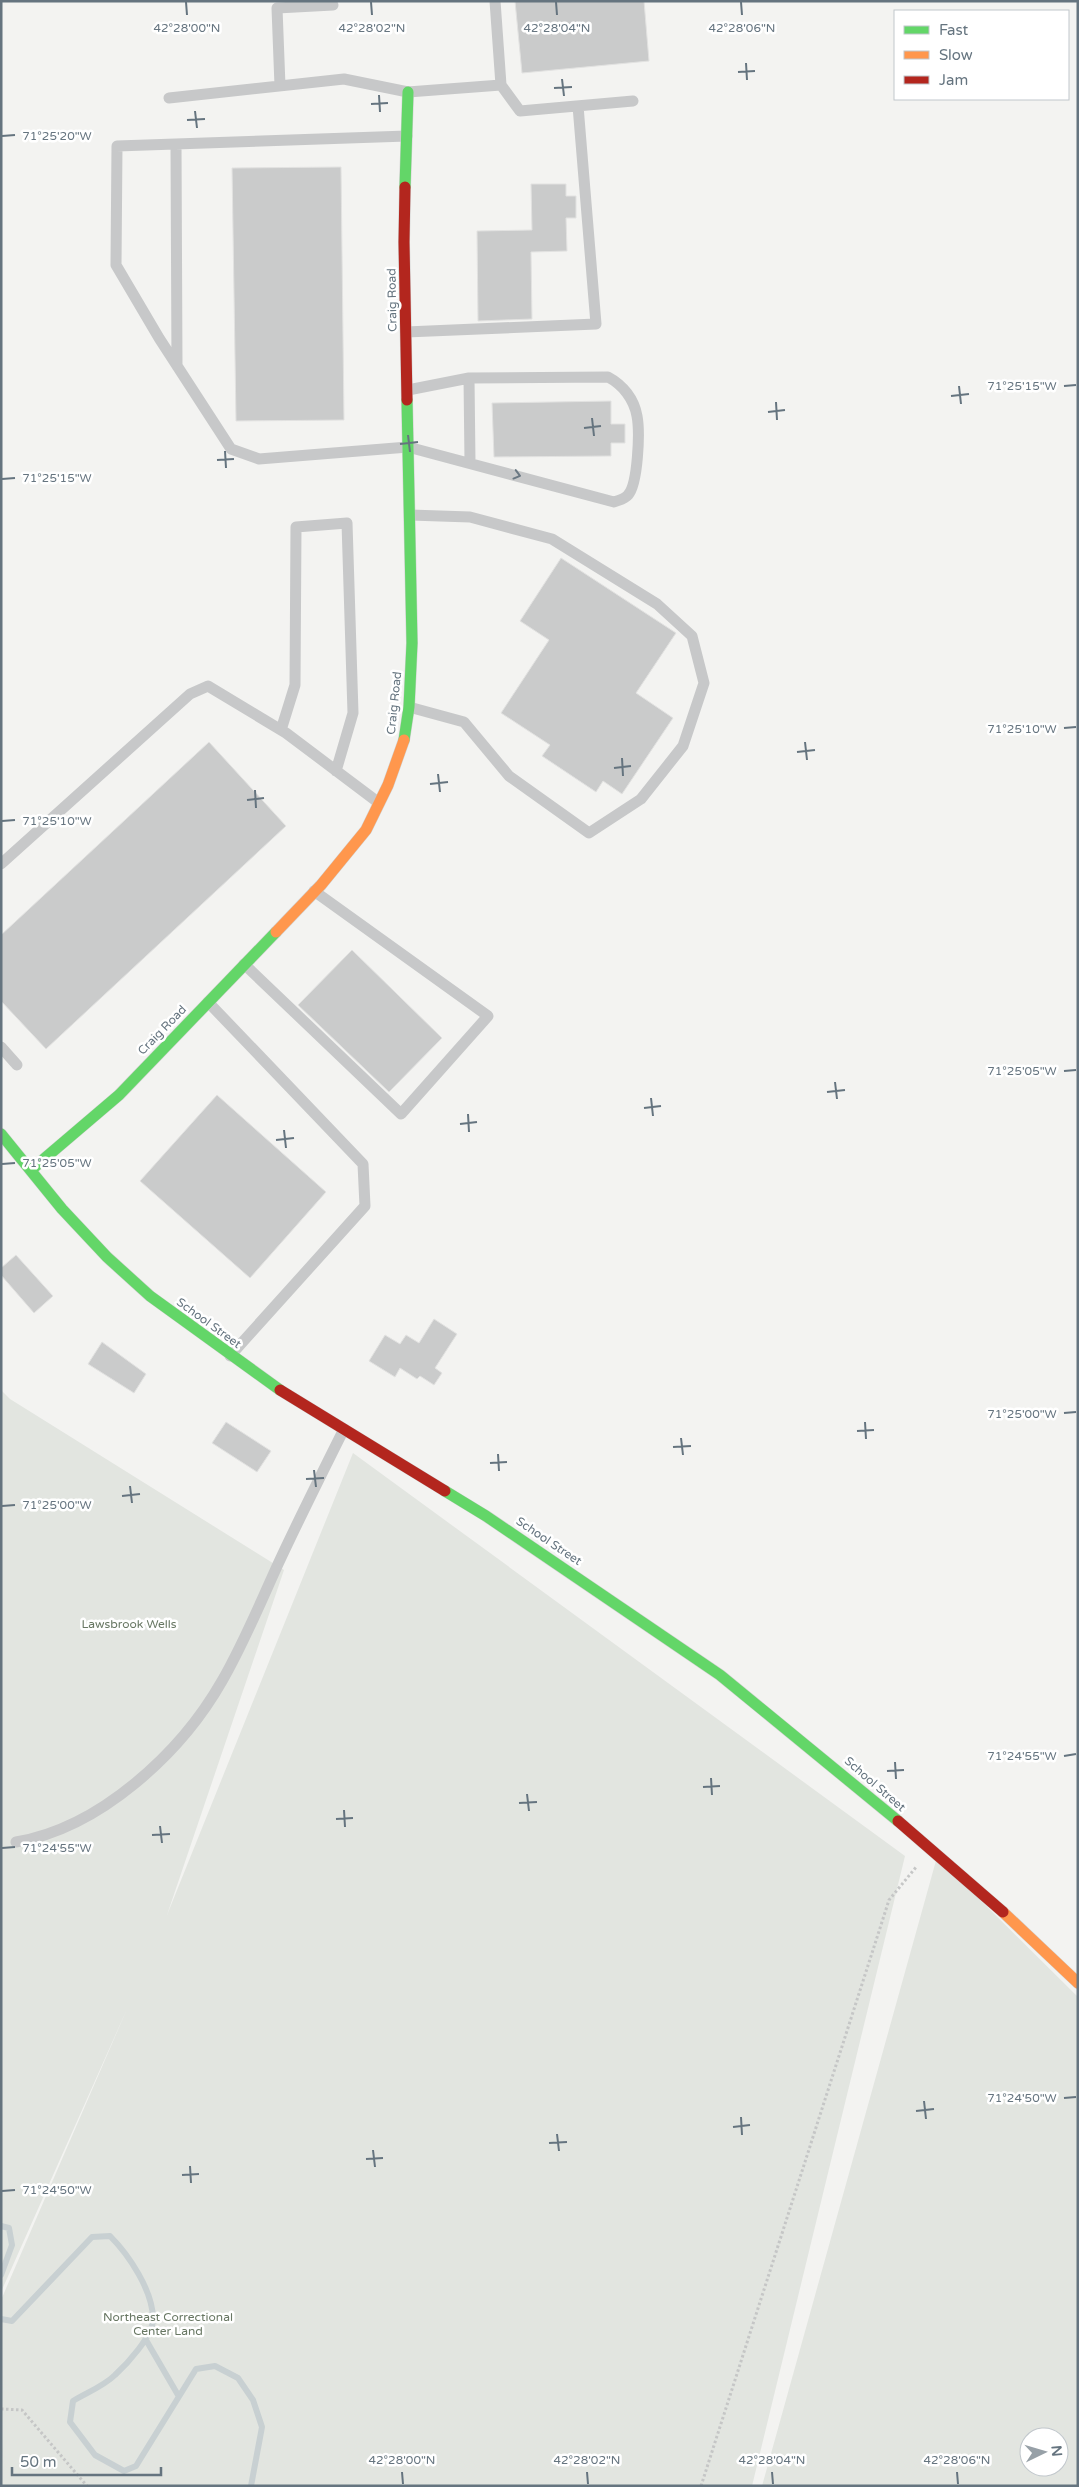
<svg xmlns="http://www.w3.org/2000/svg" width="1079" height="2487" viewBox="0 0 1079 2487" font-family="'Varela Round',sans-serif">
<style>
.green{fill:#e2e5e0;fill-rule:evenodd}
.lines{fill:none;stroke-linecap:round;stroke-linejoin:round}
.stream{stroke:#c8d0d2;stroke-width:6}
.building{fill:#cacbcb;stroke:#e2e2e1}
.fast-casing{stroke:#d0d0d0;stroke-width:12}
.slow-casing{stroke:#d0d0d0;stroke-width:12}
.jam-casing{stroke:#d0d0d0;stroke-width:12}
.path{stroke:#c5c6c6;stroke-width:3;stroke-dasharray:2.5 2.5;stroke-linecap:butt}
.lane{stroke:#c7c8c9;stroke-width:11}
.fast{stroke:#63d668;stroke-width:11}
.slow{stroke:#ff974d;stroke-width:11}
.jam{stroke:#b3261e;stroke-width:11}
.oneway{stroke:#6a7883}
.ticks{fill:none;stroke:#65747f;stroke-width:2}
.labels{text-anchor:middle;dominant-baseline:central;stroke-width:5;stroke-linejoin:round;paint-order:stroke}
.street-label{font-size:12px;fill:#65747f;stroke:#fff}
.park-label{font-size:12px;fill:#687763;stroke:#fff}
.ticks-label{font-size:12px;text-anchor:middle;fill:#65747f;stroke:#fff;stroke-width:5;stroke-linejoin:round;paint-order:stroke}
</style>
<rect width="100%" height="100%" fill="#f3f3f1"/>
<!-- green -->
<path class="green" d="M 1,1390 L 10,1399 L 284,1570 L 167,1915 L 353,1453 L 905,1856 L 752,2486 L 1,2486 L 1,2300 L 127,2009 L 1,2292 Z
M 937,1857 L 1078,1997 L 1078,2486 L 762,2486 ZM 1029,2437 L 1059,2437 L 1059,2467 L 1029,2467 Z"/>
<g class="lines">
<!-- stream -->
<path class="stream" d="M 1,2226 L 9,2228 L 12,2245 L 1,2275
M 1,2319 L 12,2321 L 92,2237 L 110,2236 C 129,2255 153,2291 153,2319 C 153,2336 127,2364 115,2375 C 104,2386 86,2393 73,2401 L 70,2422 L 95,2455 L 124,2471 L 136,2466 L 196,2369 L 215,2366 L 238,2378 L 253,2400 L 262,2427 L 251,2486
M 146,2340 L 178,2395"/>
</g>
<!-- building -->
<path class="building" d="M 515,1 L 644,1 L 649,61 L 522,73 Z
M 341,167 L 344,420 L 236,421 L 232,168 Z
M 531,184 L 566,184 L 566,196 L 576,196 L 576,218 L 566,218 L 567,251 L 531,252 L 532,319 L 478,321 L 477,231 L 532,230 Z
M 611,401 L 611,424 L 625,424 L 625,443 L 611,443 L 611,456 L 494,457 L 492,403 Z
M 561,558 L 676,633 L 636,693 L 673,718 L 622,794 L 603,781 L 596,792 L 542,756 L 550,745 L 501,713 L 549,640 L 520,621 Z
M 209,742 L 286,826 L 46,1049 L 1,1001 L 1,935 Z
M 352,950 L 442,1038 L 389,1092 L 298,1005 Z
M 217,1095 L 326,1192 L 250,1278 L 140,1181 Z
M 16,1255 L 53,1296 L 34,1313 L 1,1275 L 1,1268 Z
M 434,1319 L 457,1334 L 435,1368 L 442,1373 L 434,1385 L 420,1376 L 417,1379 L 400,1368 L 395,1377 L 369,1361 L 385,1335 L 400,1344 L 406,1335 L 419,1343 Z
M 102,1342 L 146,1374 L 134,1393 L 88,1364 Z
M 226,1422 L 271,1451 L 257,1472 L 212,1443 Z"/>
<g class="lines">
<!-- fast casing -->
<g class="fast-casing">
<path id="fast" d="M 405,187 L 408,92
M 404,740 L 409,707 L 412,643 L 407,400
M 1,1134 L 62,1209 L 107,1257 L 150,1296 L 280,1390
M 31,1170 L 119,1095 L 276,932
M 445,1491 L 486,1516 L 720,1675 L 898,1821"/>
</g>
<!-- slow casing -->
<g class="slow-casing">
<path id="slow" d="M 276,932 L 321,885 L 366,830 L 388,785 L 404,740
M 1003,1912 L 1078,1983"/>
</g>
<!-- jam casing -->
<g class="jam-casing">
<path id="jam" d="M 405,187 L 404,242 L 407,400
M 280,1390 L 445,1491
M 898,1821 L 1003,1912"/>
</g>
<!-- path -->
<path class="path" d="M 1,2409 L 22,2410 L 87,2486
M 701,2486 L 889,1900 L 917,1866"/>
<!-- lane -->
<path class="lane" d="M 501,85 L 520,111 L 633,101
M 280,86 L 277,8 L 333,5
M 169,98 L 344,79 L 408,92 L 501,85 L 495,1
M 407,136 L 117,146 L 116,265 L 159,338 L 231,449 L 259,459 L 408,447 L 614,502 C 619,500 625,499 628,495 C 638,484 640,432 637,416 C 634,399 623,385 608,377 L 469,378 L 408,390
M 176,144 L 177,366
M 406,332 L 596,324 L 578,106
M 469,378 L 470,462
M 409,707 L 464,722 L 509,776 L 589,833 L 641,799 L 683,746 L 704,683 L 692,636 L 657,604 L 552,539 L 470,517 L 410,515
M 281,730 L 295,685 L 296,527 L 347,523 L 353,713 L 336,771
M 1,864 L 190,694 L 208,686 L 286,733 L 379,803
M 244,964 L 401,1114 L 488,1016 L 314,891
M 208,1002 L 363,1164 L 365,1206 L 230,1356
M 1,1047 L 17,1065
M 16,1842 C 100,1828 181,1753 222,1681 C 244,1643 261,1601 279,1562 C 300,1517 322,1473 344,1429"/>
<!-- fast -->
<use href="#fast" class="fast"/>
<!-- slow -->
<use href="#slow" class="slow"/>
<!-- jam -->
<use href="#jam" class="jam"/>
</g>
<!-- one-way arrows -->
<defs><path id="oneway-chevron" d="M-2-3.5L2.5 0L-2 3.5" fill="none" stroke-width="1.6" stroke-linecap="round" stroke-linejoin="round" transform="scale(1.25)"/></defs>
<use class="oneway" href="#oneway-chevron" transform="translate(517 475) rotate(15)"/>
<!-- ticks -->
<path class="ticks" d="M 186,2 L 187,15M 371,2 L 372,15M 556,2 L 557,15M 741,2 L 742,15M 746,63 L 747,80M 738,72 L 755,71M 562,79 L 564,96M 554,88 L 572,87M 379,95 L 380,112M 371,104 L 388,103M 195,111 L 197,128M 187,120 L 205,119M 2,136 L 15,135M 959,386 L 961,404M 1064,386 L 1076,385M 951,396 L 969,394M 776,402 L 777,420M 768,412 L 785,410M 592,418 L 594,436M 584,428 L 601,426M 408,435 L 410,452M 400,444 L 418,442M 225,451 L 226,468M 217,460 L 234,459M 2,479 L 15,478M 1064,728 L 1076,727M 805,742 L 807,760M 797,752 L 815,750M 622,758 L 623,776M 614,768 L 631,766M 438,774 L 440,792M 430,784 L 448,782M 255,790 L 256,808M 247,800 L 264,798M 2,821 L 15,820M 1064,1071 L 1076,1070M 835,1082 L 837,1099M 827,1092 L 845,1090M 651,1098 L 653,1116M 644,1108 L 661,1106M 468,1114 L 469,1132M 460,1124 L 477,1122M 284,1130 L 286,1148M 276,1140 L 294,1138M 2,1164 L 15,1163M 1064,1413 L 1076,1412M 865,1422 L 866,1439M 857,1431 L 874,1430M 681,1438 L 683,1455M 673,1447 L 691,1446M 498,1454 L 499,1471M 490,1463 L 507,1462M 314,1470 L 316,1487M 306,1479 L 324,1478M 130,1486 L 132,1503M 122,1496 L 140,1494M 2,1506 L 15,1505M 1064,1756 L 1076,1754M 895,1762 L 896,1779M 887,1771 L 904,1770M 711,1778 L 712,1795M 703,1787 L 720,1786M 527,1794 L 529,1811M 519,1803 L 537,1802M 344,1810 L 345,1827M 336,1819 L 353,1818M 160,1826 L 162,1843M 152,1835 L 170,1834M 2,1848 L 15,1847M 1064,2098 L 1076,2097M 924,2101 L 926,2119M 916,2111 L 934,2109M 741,2117 L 742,2135M 733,2127 L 750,2125M 557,2134 L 559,2151M 549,2143 L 567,2142M 373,2150 L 375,2167M 366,2159 L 383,2158M 190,2166 L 191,2183M 182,2175 L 199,2174M 2,2191 L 15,2190M 402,2472 L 403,2484M 587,2472 L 588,2484M 772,2472 L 773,2484M 957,2472 L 958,2484"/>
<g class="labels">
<!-- street labels -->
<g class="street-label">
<text transform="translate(392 300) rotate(-91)">Craig Road</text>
<text transform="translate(394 703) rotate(-84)">Craig Road</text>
<text transform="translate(162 1030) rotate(-46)">Craig Road</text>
<text transform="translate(209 1323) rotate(36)">School Street</text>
<text transform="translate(549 1541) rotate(34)">School Street</text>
<text transform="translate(875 1784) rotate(41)">School Street</text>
</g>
<!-- park labels -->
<g class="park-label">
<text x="129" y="1624">Lawsbrook Wells</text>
<text x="168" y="2317">Northeast Correctional<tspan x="168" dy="14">Center Land</tspan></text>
</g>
</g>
<g class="ticks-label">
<text x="187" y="32">42°28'00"N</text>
<text x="372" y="32">42°28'02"N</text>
<text x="557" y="32">42°28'04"N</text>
<text x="742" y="32">42°28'06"N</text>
<text x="57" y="140">71°25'20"W</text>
<text x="1022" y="390">71°25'15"W</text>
<text x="57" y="482">71°25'15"W</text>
<text x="1022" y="733">71°25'10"W</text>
<text x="57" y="825">71°25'10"W</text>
<text x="1022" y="1075">71°25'05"W</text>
<text x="57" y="1167">71°25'05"W</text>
<text x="1022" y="1418">71°25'00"W</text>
<text x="57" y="1509">71°25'00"W</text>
<text x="1022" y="1760">71°24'55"W</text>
<text x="57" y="1852">71°24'55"W</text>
<text x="1022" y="2102">71°24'50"W</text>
<text x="57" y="2194">71°24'50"W</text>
<text x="402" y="2464">42°28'00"N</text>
<text x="587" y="2464">42°28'02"N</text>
<text x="772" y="2464">42°28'04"N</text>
<text x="957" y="2464">42°28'06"N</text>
</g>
<!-- border -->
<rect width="1079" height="2487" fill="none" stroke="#65747f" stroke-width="5"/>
<!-- legend -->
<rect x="894" y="10" width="175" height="90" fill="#ffffff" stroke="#c1c7cc"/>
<rect x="904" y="26" width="25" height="8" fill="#63d668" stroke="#c1c7cc"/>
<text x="939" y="35" font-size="15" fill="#65747f">Fast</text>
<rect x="904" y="51" width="25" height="8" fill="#ff974d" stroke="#c1c7cc"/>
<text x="939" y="60" font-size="15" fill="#65747f">Slow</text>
<rect x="904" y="76" width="25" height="8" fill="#b3261e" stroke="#c1c7cc"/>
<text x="939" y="85" font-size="15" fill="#65747f">Jam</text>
<!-- north arrow -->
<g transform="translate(1044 2452) rotate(85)"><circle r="24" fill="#ffffff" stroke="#c1c7cc"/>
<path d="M0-4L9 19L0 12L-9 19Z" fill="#97a0a7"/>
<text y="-8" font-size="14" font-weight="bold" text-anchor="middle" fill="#65747f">N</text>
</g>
<!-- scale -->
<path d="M12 2467v8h149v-8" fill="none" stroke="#65747f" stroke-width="2.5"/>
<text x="20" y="2467" font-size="15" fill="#65747f" stroke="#ffffff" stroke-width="4" paint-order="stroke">50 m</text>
</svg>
